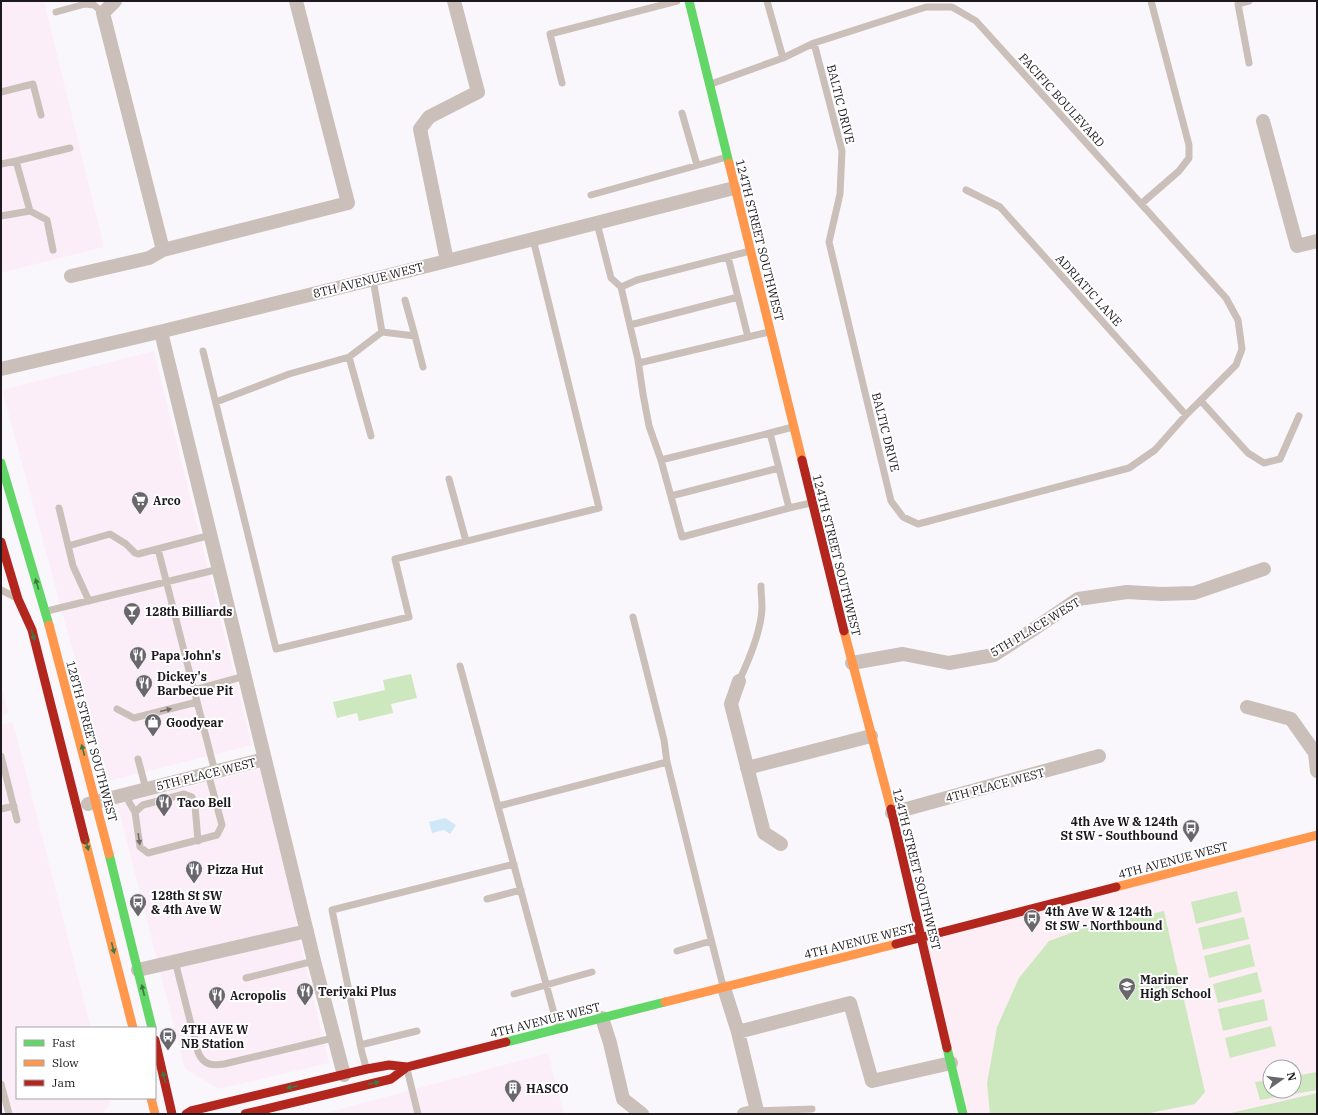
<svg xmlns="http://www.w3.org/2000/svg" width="1318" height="1115" viewBox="0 0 1318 1115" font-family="'IBM Plex Serif',serif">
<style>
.commercial{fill:#fceef8}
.education{fill:#fdeef6;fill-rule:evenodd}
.green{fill:#cde8be}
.water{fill:#cfe8f8}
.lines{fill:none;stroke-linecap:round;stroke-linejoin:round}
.lane{stroke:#cbbfb9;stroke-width:7}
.street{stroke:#cbbfb9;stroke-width:14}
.fast{stroke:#63d668;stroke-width:9}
.slow{stroke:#ff974d;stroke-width:9}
.jam{stroke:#b3261e;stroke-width:9}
.oneway{fill:#407844}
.oneway2{fill:#746c6c}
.labels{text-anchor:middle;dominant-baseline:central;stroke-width:4;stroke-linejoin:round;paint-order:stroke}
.street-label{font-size:12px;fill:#1d191f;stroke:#fff}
.poi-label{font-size:12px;font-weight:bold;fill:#1d191f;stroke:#fff;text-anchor:start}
</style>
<rect width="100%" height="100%" fill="#faf7fc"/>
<!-- commercial -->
<path class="commercial" d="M 1,1 L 44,1 L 104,247 L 1,273 Z
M 154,351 L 252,745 L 108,781 L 2,390 Z
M 1,685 L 9,714 L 1,716 Z
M 13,722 L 91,1028 L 17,1028 L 17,1098 L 109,1098 L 110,1104 L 103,1114 L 1,1114 L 1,725 Z
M 265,768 L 300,907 L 296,924 L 329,1063 L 219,1089 L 185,1069 L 117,804 Z
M 548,1053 L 564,1114 L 322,1114 Z"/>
<!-- education -->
<path class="education" d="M 1317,835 L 1317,1114 L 963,1114 L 922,938 ZM 1270,1067 L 1294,1067 L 1294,1091 L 1270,1091 Z"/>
<!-- green -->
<path class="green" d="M 411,674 L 417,698 L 391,704 L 393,713 L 359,721 L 357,713 L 337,718 L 333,702 L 385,690 L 383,680 Z
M 1237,891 L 1242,912 L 1196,924 L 1191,902 Z
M 1164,911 L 1205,1092 L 1195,1104 L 1145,1114 L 990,1114 L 987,1083 L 997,1027 L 1019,978 L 1049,941 L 1084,928 Z
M 1244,917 L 1249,939 L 1203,950 L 1198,928 Z
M 1250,944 L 1255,966 L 1209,978 L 1204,956 Z
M 1257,972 L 1262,992 L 1218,1003 L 1213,984 Z
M 1264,999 L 1268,1020 L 1223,1031 L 1218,1009 Z
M 1271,1026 L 1276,1046 L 1230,1058 L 1225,1038 Z
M 1317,1072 L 1317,1090 L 1260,1100 L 1255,1082 L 1270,1080 L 1270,1091 L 1294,1091 L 1294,1076 Z
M 1317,1093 L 1317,1114 L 1230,1114 L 1231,1113 Z"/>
<!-- water -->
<path class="water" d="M 445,818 L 456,825 L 450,834 L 444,830 L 432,833 L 429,822 Z"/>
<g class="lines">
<!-- lane -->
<path class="lane" d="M 767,1 L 783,58
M 1249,1 L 1238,4 L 1249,63
M 56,12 L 85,4 L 94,5 L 103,13
M 562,83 L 550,34 L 677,1
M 711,84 L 783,58 L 814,43 L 926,7 L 952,7 L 976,21 L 1226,298 L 1238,320 L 1242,349 L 1236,365 L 1186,415 L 1155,450 L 1129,468 L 918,524 L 903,517 L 891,501 L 829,242 L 840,194 L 842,151 L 814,43
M 1,92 L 33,84 L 41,115
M 682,113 L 697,165
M 1,164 L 16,161
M 966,190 L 1000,207 L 1186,415
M 591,195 L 727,157
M 1141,204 L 1179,171 L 1189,158 L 1189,145 L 1151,1
M 30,211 L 47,220 L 53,250
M 1,216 L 30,211 L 16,161 L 70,148
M 597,223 L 611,278 L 621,287
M 728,257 L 748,337 L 769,332
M 630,325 L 738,297
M 382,332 L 415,336 L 405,300
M 415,336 L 423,367
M 203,351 L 276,649 L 409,617 L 395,559 L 599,508 L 533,239
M 349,357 L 371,436
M 639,363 L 748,337
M 1201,401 L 1248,453 L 1264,463 L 1280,459 L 1299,416
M 216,402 L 289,374 L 349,357 L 382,332 L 373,279
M 770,433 L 793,427
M 661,460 L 770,433 L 789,508 L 682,537 L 661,460 L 649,426 L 643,394 L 638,360 L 621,287 L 637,280 L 750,251
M 449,479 L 466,541
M 671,496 L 779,468
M 59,508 L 73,566 L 89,601
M 789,508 L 811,503
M 68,546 L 110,534 L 126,544 L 135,553 L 138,554 L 211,535
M 158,549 L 215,772
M 1,590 L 13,596
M 47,611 L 219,569
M 633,617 L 664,740 L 667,762 L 710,935 L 723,986
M 460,666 L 558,1028
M 739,681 C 749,660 761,631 762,608 C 762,600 761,593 761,586
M 194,690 L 245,676
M 117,709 L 134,718 L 197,702
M 1,756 L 17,820
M 138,759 L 146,789
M 128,793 L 129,802 L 135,812 L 140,847 L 148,853 L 217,835 L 222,825 L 208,773
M 499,806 L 667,762
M 1,809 L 14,806
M 135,812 L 143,805 L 184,794 L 192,797 L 195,806 L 198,841
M 487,899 L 521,890
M 677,951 L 711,941
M 175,961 L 198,1052 C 203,1065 212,1066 224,1064 L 333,1038
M 246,978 L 314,961
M 514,994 L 592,972
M 360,1045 L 417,1031
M 366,1067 L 362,1053 L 332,910 L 514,864
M 407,1069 L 418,1114
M 1,1084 L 9,1114
M 757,1111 L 812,1109"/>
<!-- street -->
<path class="street" d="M 115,1 L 103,13 L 163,250
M 1263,121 L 1297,246 L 1317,241
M 447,261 L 420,129 L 429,117 L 478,92 L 454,1
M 71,276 L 149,258 L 163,250 L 348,203 L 296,1
M 161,332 L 314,961 L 344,1075
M 1,369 L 159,332 L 447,261 L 734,188
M 852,663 L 903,654 L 949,663 L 994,655 L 1031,631 L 1078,599 L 1127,592 L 1162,594 L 1194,593 L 1264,569
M 739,681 L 731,704 L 764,833 L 781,844
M 1247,707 L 1291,719 L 1315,753 L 1317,771
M 747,768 L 871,736
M 88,804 L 265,759
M 892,813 L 1099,756
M 138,970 L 307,931
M 724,988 L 738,1032
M 602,1018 L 610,1043 L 623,1099 L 642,1114
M 744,1114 L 757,1111 L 738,1032 L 850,1003 L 872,1081 L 951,1063"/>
<!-- fast -->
<path class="fast" d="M 689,1 L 729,163
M 1,463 L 49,625
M 109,854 L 152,1028
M 506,1042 L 665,1002
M 947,1048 L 963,1114"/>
<!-- slow -->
<path class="slow" d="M 729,163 L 802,460
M 49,625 L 109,854
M 844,631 L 891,809
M 85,840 L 133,1028
M 1116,887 L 1317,835
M 665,1002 L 896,944
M 151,1098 L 155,1114"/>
<!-- jam -->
<path class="jam" d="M 802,460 L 844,631
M 1,542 L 18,599 L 32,630 L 85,840
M 891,809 L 947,1048
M 896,944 L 1116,887
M 155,1040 L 172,1114
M 186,1114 L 191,1111 L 367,1069 L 389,1065 L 407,1067 L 506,1042
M 245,1114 L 391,1079 L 407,1067"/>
</g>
<!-- one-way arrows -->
<defs><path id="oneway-solid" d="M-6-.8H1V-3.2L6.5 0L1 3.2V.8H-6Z"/></defs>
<g class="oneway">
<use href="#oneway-solid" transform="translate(37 584) rotate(-106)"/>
<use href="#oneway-solid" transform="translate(33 635) rotate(74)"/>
<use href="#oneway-solid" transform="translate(83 750) rotate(-105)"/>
<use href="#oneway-solid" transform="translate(87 845) rotate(75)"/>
<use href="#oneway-solid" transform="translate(113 948) rotate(76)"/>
<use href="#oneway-solid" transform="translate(143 990) rotate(-104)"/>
<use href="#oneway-solid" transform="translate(164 1077) rotate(-104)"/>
<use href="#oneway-solid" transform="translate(374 1083) rotate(-13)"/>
<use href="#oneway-solid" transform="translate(292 1087) rotate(167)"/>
</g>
<g class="oneway2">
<use href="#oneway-solid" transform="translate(166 710) rotate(-14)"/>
<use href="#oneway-solid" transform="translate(139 839) rotate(82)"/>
</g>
<!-- icons -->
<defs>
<g id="supermarket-pin" transform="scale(0.9)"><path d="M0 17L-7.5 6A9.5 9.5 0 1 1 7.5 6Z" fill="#6a676c" stroke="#fff"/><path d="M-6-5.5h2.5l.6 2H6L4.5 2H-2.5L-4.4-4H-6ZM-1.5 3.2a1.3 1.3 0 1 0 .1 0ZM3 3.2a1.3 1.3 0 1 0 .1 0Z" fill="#fff"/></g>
<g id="bar-pin" transform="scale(0.9)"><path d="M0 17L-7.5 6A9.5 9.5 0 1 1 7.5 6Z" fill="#6a676c" stroke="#fff"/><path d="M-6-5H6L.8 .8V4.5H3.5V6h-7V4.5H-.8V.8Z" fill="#fff"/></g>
<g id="restaurant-pin" transform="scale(0.9)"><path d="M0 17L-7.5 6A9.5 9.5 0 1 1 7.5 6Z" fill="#6a676c" stroke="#fff"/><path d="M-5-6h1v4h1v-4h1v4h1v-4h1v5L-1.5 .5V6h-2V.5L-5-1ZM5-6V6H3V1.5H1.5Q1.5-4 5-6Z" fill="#fff"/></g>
<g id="shop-pin" transform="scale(0.9)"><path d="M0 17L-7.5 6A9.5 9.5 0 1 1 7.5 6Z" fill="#6a676c" stroke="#fff"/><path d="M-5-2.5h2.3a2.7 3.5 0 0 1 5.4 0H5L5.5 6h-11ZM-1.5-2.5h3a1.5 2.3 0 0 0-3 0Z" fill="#fff"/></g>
<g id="bus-pin" transform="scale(0.9)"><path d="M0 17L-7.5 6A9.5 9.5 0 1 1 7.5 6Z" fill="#6a676c" stroke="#fff"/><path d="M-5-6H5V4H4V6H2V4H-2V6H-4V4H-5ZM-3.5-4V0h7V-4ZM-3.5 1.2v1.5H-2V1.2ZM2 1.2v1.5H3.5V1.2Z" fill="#fff"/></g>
<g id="school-pin" transform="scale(0.9)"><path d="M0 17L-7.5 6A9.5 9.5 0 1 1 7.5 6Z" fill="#6a676c" stroke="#fff"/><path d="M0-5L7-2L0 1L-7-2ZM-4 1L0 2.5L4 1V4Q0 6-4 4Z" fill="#fff"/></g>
<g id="building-pin" transform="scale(0.9)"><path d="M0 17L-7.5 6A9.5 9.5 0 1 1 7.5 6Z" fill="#6a676c" stroke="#fff"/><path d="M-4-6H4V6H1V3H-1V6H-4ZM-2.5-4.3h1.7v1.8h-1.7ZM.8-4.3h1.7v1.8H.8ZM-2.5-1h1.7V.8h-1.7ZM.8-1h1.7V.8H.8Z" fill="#fff"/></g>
</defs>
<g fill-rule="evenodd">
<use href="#supermarket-pin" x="140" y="500"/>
<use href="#bar-pin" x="132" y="611"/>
<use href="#restaurant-pin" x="138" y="655"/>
<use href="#restaurant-pin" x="144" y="683"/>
<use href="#shop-pin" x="153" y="722"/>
<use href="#restaurant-pin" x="164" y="802"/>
<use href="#bus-pin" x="1191" y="828"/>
<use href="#restaurant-pin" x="194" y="869"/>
<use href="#bus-pin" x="138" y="902"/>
<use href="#bus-pin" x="1032" y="918"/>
<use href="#school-pin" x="1127" y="986"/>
<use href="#restaurant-pin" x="305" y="991"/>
<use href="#restaurant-pin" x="217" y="995"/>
<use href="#bus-pin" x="168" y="1036"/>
<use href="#building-pin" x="513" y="1088"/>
</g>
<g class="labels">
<!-- street labels -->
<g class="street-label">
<text transform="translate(1062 100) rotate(48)">PACIFIC BOULEVARD</text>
<text transform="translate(841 104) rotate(76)">BALTIC DRIVE</text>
<text transform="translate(760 240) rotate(76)">124TH STREET SOUTHWEST</text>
<text transform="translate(368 280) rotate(-14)">8TH AVENUE WEST</text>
<text transform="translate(1089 290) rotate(48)">ADRIATIC LANE</text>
<text transform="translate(886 432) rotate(76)">BALTIC DRIVE</text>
<text transform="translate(837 555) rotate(76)">124TH STREET SOUTHWEST</text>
<text transform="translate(1035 627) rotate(-31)">5TH PLACE WEST</text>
<text transform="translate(92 741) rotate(75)">128TH STREET SOUTHWEST</text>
<text transform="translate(206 774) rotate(-14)">5TH PLACE WEST</text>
<text transform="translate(995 785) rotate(-15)">4TH PLACE WEST</text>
<text transform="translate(1173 860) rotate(-15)">4TH AVENUE WEST</text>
<text transform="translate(917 869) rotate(76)">124TH STREET SOUTHWEST</text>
<text transform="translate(859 941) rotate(-14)">4TH AVENUE WEST</text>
<text transform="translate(545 1020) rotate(-14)">4TH AVENUE WEST</text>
</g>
<!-- poi labels -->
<g class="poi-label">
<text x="153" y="500">Arco</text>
<text x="145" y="611">128th Billiards</text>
<text x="151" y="655">Papa John's</text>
<text x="157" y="676">Dickey's<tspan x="157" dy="14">Barbecue Pit</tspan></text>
<text x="166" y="722">Goodyear</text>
<text x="177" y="802">Taco Bell</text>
<text x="1178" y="821" text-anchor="end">4th Ave W &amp; 124th<tspan x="1178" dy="14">St SW - Southbound</tspan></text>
<text x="207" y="869">Pizza Hut</text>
<text x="151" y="895">128th St SW<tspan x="151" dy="14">&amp; 4th Ave W</tspan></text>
<text x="1045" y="911">4th Ave W &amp; 124th<tspan x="1045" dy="14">St SW - Northbound</tspan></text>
<text x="1140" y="979">Mariner<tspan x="1140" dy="14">High School</tspan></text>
<text x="318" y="991">Teriyaki Plus</text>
<text x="230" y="995">Acropolis</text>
<text x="181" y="1029">4TH AVE W<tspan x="181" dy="14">NB Station</tspan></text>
<text x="526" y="1088">HASCO</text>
</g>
</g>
<!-- border -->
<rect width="1318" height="1115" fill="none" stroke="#1d191f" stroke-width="4"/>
<!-- legend -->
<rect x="16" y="1027" width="140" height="72" fill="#ffffff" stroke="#a5a3a5"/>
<rect x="24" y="1040" width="20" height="6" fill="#63d668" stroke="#a5a3a5"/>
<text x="52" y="1047" font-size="12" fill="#1d191f">Fast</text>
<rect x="24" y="1060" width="20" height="6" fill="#ff974d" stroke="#a5a3a5"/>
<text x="52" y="1067" font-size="12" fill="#1d191f">Slow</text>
<rect x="24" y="1080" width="20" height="6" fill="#b3261e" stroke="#a5a3a5"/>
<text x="52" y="1087" font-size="12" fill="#1d191f">Jam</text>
<!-- north arrow -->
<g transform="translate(1282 1079) rotate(76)"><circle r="19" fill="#ffffff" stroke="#a5a3a5"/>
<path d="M0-3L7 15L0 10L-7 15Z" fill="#6a676c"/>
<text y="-6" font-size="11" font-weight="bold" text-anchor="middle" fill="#1d191f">N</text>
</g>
</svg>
